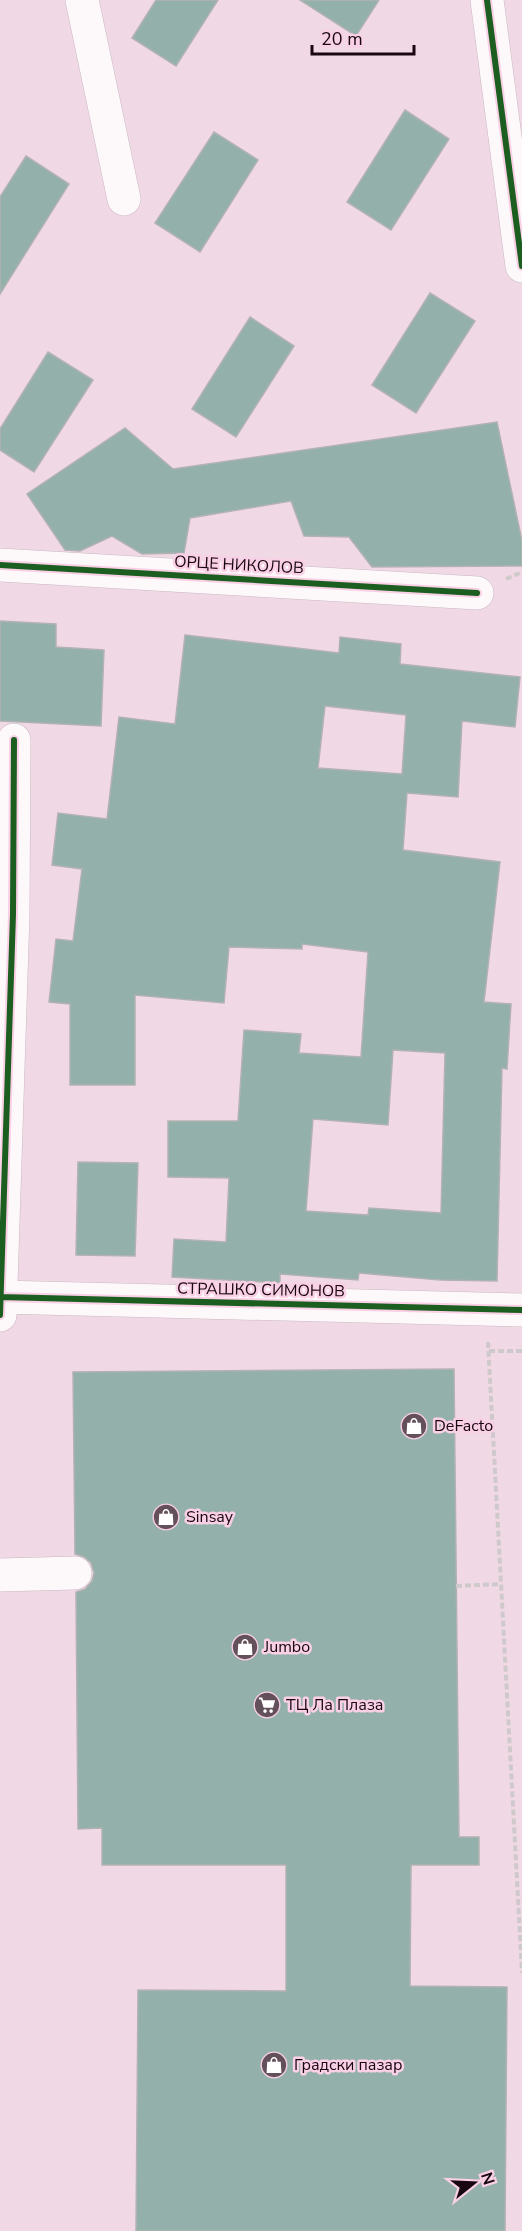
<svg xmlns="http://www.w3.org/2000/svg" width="522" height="2231" viewBox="0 0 522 2231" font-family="'Nunito Sans',sans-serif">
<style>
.building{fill:#93b0ab;stroke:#b2b2b3;stroke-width:1.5;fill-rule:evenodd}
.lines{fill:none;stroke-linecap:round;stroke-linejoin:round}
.minor-casing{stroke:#cab7c1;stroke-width:34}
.path{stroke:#cfc9cc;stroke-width:4;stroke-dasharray:6 3;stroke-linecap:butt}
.minor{stroke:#fdf9fb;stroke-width:33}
.cycleway-casing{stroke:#f9d0e5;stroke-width:10}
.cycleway{stroke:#1b5e20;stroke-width:6}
.labels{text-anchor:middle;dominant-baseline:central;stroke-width:5;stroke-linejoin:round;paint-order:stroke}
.street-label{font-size:16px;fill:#180711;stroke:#f9d0e5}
.poi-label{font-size:16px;fill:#180711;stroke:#f9d0e5;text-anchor:start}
</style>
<rect width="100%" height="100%" fill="#f0d9e5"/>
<!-- building -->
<path class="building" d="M 156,0 L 218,0 L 176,66 L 132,38 Z
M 300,0 L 379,0 L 356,36 Z
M 405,110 L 449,139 L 391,230 L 347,202 Z
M 214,132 L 258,160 L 200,252 L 155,223 Z
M 26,156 L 69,184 L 0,294 L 0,197 Z
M 430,293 L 475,321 L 416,413 L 372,385 Z
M 250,317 L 294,346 L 236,437 L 192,409 Z
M 48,352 L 93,380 L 34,472 L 0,450 L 0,429 Z
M 497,422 L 522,541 L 522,566 L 372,567 L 349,537 L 304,536 L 291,501 L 190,518 L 184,553 L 142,554 L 112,536 L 80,551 L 65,550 L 27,494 L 125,428 L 173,469 Z
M 0,621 L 56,624 L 56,647 L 104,650 L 101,726 L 0,721 Z
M 185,635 L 339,653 L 340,637 L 401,644 L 400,664 L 520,677 L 515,727 L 462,721 L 458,797 L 407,793 L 403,850 L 500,862 L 484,1002 L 511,1004 L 507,1069 L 502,1068 L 497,1281 L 440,1280 L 359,1273 L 358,1280 L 280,1274 L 280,1283 L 172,1277 L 174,1239 L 226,1242 L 229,1178 L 168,1177 L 168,1121 L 238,1121 L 244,1030 L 301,1034 L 299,1053 L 361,1057 L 368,952 L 302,944 L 302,949 L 229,947 L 224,1003 L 135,995 L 135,1085 L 70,1085 L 70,1004 L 49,1002 L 56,939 L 73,941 L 82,869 L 52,865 L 58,813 L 107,819 L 119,717 L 175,724 ZM 325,706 L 406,715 L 402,774 L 318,768 ZM 393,1050 L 445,1053 L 441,1213 L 369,1208 L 368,1215 L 306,1211 L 313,1119 L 388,1125 Z
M 78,1162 L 138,1163 L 135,1256 L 76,1255 Z
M 454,1369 L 459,1837 L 479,1837 L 479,1865 L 411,1865 L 410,1986 L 507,1987 L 505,2231 L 136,2231 L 138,1990 L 286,1991 L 286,1865 L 102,1865 L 102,1828 L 78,1829 L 76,1592 L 85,1589 L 92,1581 L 94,1573 L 91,1563 L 84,1557 L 75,1554 L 73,1372 Z"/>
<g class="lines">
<!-- minor casing -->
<g class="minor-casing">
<path id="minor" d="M 82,0 L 124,199
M 487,0 L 522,266
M 0,565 L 477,593
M 0,1297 L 522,1310
M 0,1315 L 13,914 L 14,740
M 0,1575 L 75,1573"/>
</g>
<!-- path -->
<path class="path" d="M 506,579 L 522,572
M 488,1342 L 522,1973
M 489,1351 L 522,1351
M 456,1586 L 501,1584"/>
<!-- minor -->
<use href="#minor" class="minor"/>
<!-- cycleway casing -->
<g class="cycleway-casing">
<path id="cycleway" d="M 487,0 L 522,266
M 0,565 L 477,593
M 0,1297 L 522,1310
M 0,1315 L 13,914 L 14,740"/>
</g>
<!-- cycleway -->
<use href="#cycleway" class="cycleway"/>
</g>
<!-- icons -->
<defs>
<g id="shop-disc" transform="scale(1.35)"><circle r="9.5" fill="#64505b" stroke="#f9d0e5"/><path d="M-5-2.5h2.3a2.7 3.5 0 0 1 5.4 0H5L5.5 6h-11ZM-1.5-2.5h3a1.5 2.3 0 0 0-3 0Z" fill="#fff"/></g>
<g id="supermarket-disc" transform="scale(1.35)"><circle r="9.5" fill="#64505b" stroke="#f9d0e5"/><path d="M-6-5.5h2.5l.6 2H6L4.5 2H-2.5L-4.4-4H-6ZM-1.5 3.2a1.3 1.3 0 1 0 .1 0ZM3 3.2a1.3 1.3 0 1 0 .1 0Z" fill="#fff"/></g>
</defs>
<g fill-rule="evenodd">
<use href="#shop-disc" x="414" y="1426"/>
<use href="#shop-disc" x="166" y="1517"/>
<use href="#shop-disc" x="245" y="1647"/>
<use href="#supermarket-disc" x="267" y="1705"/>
<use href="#shop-disc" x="274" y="2065"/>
</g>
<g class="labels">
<!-- street labels -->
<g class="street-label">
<text transform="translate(239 565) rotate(3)">ОРЦЕ НИКОЛОВ</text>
<text transform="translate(261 1290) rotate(1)">СТРАШКО СИМОНОВ</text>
</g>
<!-- poi labels -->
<g class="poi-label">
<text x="434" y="1426">DeFacto</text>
<text x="186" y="1517">Sinsay</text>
<text x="264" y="1647">Jumbo</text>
<text x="286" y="1705">ТЦ Ла Плаза</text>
<text x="294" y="2065">Градски пазар</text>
</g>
</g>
<!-- north arrow -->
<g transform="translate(474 2183) rotate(72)" stroke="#f9d0e5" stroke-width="4.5" paint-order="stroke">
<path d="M0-4.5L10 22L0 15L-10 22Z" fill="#180711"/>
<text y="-9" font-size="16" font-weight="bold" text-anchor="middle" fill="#180711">N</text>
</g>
<!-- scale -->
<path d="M312 45v9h102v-9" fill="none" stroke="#180711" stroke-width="3"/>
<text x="321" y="45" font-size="18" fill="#180711" stroke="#f9d0e5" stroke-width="4.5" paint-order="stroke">20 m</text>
</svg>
